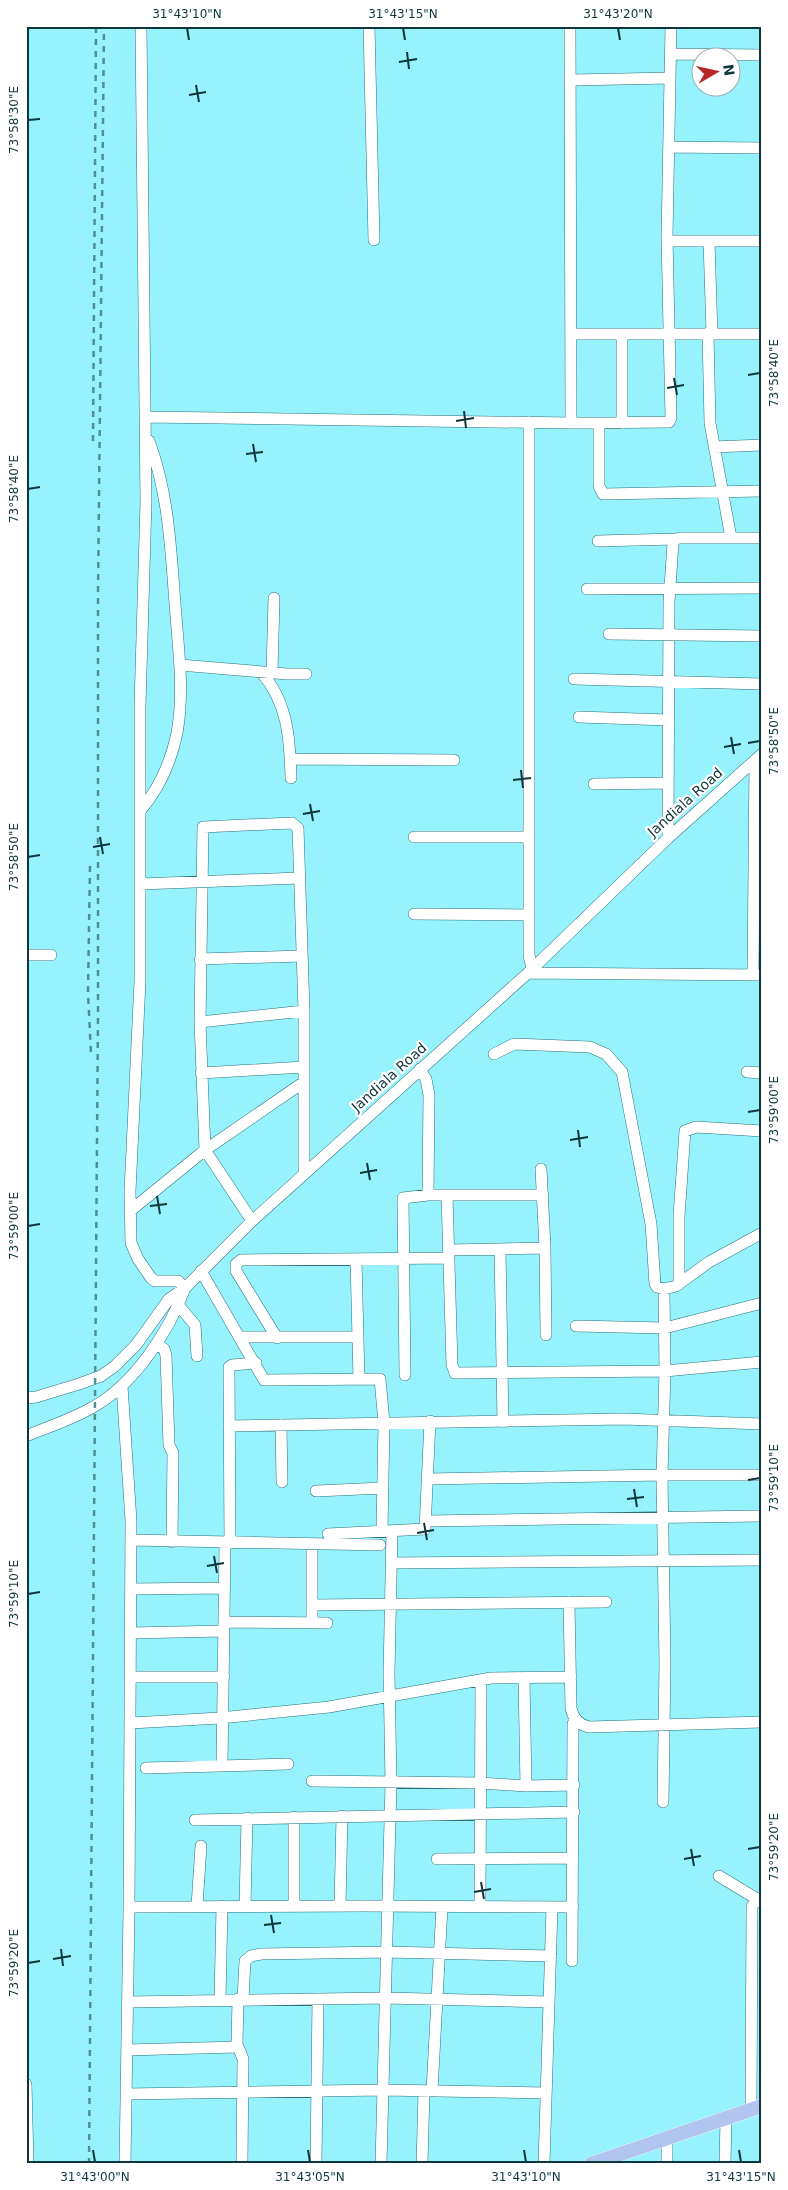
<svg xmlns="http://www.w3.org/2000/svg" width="788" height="2190" viewBox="0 0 788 2190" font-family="'DejaVu Sans',sans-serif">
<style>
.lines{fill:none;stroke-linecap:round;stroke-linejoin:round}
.minor-casing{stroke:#2a727a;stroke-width:12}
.major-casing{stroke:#fff;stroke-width:15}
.minor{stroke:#fff;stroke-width:11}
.major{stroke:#b2c5f0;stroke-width:14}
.rail{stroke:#4f9097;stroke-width:2.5;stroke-dasharray:6 6;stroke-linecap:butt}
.ticks{fill:none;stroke:#0f373b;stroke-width:2}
.labels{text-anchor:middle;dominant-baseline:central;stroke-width:4.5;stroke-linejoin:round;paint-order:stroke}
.street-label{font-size:14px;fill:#0f373b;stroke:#fff}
.neatline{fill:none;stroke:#0f373b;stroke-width:2}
.ticks-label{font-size:12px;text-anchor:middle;fill:#0f373b}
</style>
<rect width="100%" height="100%" fill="#96f2fd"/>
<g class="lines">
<!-- minor casing -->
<g class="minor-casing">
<path id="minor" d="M 141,26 L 146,502 L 140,705 L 140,981 L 130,1191 L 131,1243 L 138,1259 L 151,1278 L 155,1281 L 178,1281 L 185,1288
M 369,26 L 374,240
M 570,26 L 571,423
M 671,54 L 762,55
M 571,80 L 670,78
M 669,147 L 762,148
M 668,241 L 762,241
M 709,241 L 712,334
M 708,333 L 710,423 L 731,538
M 571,334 L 762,334
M 146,417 L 571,423 L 669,422 L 671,418 L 667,237 L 671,26
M 529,422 L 529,955 L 532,969
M 599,423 L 599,486 L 603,494 L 762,491
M 622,423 L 622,334
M 714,447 L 762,445
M 598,541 L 676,539
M 587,589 L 762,588
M 609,634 L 762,636
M 180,665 L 287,674 L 306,674
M 261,672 C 288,702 290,740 291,778
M 272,673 L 274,598
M 574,679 L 762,684
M 579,717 L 668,720
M 291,759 L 454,760
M 594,784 L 668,783
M 140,811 C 159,789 171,762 177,733 C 184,694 179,655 176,616 C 171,557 170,497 149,441
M 414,837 L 529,837
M 668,838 L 669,602 L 673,543 L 676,539 L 680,538 L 762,538
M 140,884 L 299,878
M 414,914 L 529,915
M 26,955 L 51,955
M 200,959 L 302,956
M 528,973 L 762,975
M 753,975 L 755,760
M 200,1022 L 304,1011
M 494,1054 L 514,1044 L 590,1047 L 606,1054 L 622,1072 L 651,1224 L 655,1284 L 657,1287 L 664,1289 L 676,1286 L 709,1262 L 762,1233
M 420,1069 L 426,1079 L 429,1095 L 428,1195
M 747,1072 L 762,1073
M 201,1073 L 304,1067
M 541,1169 L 545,1248 L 546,1335
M 447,1195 L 452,1365 L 455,1373 L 665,1371 L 762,1362
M 130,1211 L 205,1150 L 304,1082
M 252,1221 L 205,1150 L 200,1022 L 203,827 L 292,823 L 298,828 L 304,1011 L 304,1173
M 500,1249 L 503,1422
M 449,1250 L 545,1248
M 356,1259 L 359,1379
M 201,1271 L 264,1380 L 380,1379 L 384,1423 L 382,1531
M 679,1284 L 679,1216 L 685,1131 L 696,1127 L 762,1131
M 179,1306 L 195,1325 L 197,1356
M 576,1326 L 665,1328 L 762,1303
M 240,1337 L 358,1337
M 277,1338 L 236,1271 L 236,1264 L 241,1260 L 449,1258
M 156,1344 L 164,1349 L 166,1355 L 169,1445 L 173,1453 L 172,1542
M 405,1375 L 403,1198 L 428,1195 L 543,1195
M 122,1386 L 131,1521 L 129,1911 L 125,2164
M 26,1398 L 36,1397 L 79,1384 L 101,1376 L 115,1366 L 136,1345 L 169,1299 L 185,1288 L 252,1221 L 528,973 L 668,838 L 762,754
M 281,1425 L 282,1482
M 229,1426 L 623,1419 L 762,1424
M 26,1436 C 48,1427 73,1419 93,1407 C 135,1384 169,1331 185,1288
M 428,1479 L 662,1475 L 762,1475
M 316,1491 L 383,1488
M 427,1521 L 762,1516
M 328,1534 L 425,1529 L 430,1421
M 131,1540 L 380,1545
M 230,1543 L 229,1367 L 232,1365 L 256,1363
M 391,1563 L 762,1560
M 131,1589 L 224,1588
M 569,1602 L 571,1708 C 573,1718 579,1725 589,1727 L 762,1722
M 313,1605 L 606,1602
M 224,1622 L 327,1623
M 312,1623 L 312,1544
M 131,1633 L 224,1631
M 131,1677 L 224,1677
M 524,1678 L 526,1786
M 131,1723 L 220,1718 L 329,1707 L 491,1678 L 571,1677
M 222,1766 L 225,1543
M 146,1768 L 288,1764
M 312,1781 L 480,1783 L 526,1786 L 574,1785
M 663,1802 L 665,1663 L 662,1475 L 665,1371 L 664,1289
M 195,1820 L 574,1812
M 437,1859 L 572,1858
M 719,1876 L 762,1902
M 197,1906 L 201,1846
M 245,1906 L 247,1818
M 294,1906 L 294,1817
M 340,1906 L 342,1816
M 129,1907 L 364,1906 L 573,1907
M 480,1907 L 481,1680
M 572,1961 L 573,1724 L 575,1719
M 238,1999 L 237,2044 L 243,2059 L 242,2164
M 243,1999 L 245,1961 L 251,1956 L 261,1954 L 387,1952 L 551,1956
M 220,2000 L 222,1906
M 128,2002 L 385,1998 L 549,2002
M 127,2050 L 238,2047
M 26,2084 L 28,2164
M 432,2091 L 442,1907
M 126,2094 L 382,2090 L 545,2093
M 751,2110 L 752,1912 L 752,1906 L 757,1900
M 316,2164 L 318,1999
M 381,2164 L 391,1783 L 389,1673 L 392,1531
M 422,2164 L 424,2091
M 544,2164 L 552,1907
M 667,2164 L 667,2139
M 725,2164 L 726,2118"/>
</g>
<!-- major casing -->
<g class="major-casing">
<path id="major" d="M 591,2164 L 762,2106"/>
</g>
<!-- minor -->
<use href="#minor" class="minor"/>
<!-- major -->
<use href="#major" class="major"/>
<!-- rail -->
<path class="rail" d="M 93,441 L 96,26
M 90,866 L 88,992 L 91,1054
M 89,2164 L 98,1014 L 98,593 L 104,26"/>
</g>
<!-- ticks -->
<path class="ticks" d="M 187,28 L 189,40M 403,28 L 405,40M 618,28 L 620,40M 407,52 L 409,69M 399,62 L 417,59M 196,85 L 199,102M 189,95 L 206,92M 28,120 L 40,119M 748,375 L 760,373M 674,378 L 677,395M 667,388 L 684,385M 464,411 L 466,428M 456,421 L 474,418M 253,444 L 256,462M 246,454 L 263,452M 28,489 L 40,487M 731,737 L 734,754M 748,743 L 760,741M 724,747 L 741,744M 521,770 L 523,788M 513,780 L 531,778M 310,804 L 313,821M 303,814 L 320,811M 100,837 L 103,854M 93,847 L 110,844M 28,857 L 40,855M 748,1112 L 760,1110M 578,1130 L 580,1147M 570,1140 L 588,1137M 367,1163 L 370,1180M 360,1173 L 377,1170M 157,1196 L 160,1214M 150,1206 L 167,1204M 28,1226 L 40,1224M 748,1480 L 760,1478M 634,1489 L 637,1507M 627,1499 L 644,1497M 424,1523 L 427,1540M 417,1533 L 434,1530M 214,1556 L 217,1573M 207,1566 L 224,1563M 28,1594 L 40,1592M 691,1849 L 694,1866M 748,1849 L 760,1847M 684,1859 L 701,1856M 481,1882 L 484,1899M 474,1892 L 491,1889M 271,1915 L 274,1933M 264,1925 L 281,1923M 61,1949 L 63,1966M 53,1959 L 71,1956M 28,1963 L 40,1961M 93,2150 L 95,2162M 308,2150 L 310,2162M 524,2150 L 526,2162M 739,2150 L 741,2162"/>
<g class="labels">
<!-- street labels -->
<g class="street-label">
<text transform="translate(685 802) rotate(-42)">Jandiala Road</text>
<text transform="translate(389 1077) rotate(-42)">Jandiala Road</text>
</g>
</g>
<!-- border -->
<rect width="788" height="2190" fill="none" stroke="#ffffff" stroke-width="55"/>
<!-- north arrow -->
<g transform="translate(716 72) rotate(81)"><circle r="24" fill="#ffffff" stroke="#9fafb1"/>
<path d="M0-4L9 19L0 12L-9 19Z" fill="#b6262a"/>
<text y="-8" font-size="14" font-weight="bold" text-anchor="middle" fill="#0f373b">N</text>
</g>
<rect x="28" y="28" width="732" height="2134" class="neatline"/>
<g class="ticks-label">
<text x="187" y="18">31°43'10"N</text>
<text x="403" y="18">31°43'15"N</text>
<text x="618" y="18">31°43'20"N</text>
<text transform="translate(14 120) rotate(-90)" y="4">73°58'30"E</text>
<text transform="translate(774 373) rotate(-90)" y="4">73°58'40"E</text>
<text transform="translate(14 489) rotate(-90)" y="4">73°58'40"E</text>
<text transform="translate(774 741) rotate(-90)" y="4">73°58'50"E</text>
<text transform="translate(14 857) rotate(-90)" y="4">73°58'50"E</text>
<text transform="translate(774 1110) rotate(-90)" y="4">73°59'00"E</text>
<text transform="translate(14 1226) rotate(-90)" y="4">73°59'00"E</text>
<text transform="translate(774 1478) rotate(-90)" y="4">73°59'10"E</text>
<text transform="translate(14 1594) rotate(-90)" y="4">73°59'10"E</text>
<text transform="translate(774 1847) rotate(-90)" y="4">73°59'20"E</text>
<text transform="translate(14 1963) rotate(-90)" y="4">73°59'20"E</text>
<text x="95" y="2181">31°43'00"N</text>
<text x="310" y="2181">31°43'05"N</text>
<text x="526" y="2181">31°43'10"N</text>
<text x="741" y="2181">31°43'15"N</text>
</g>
</svg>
